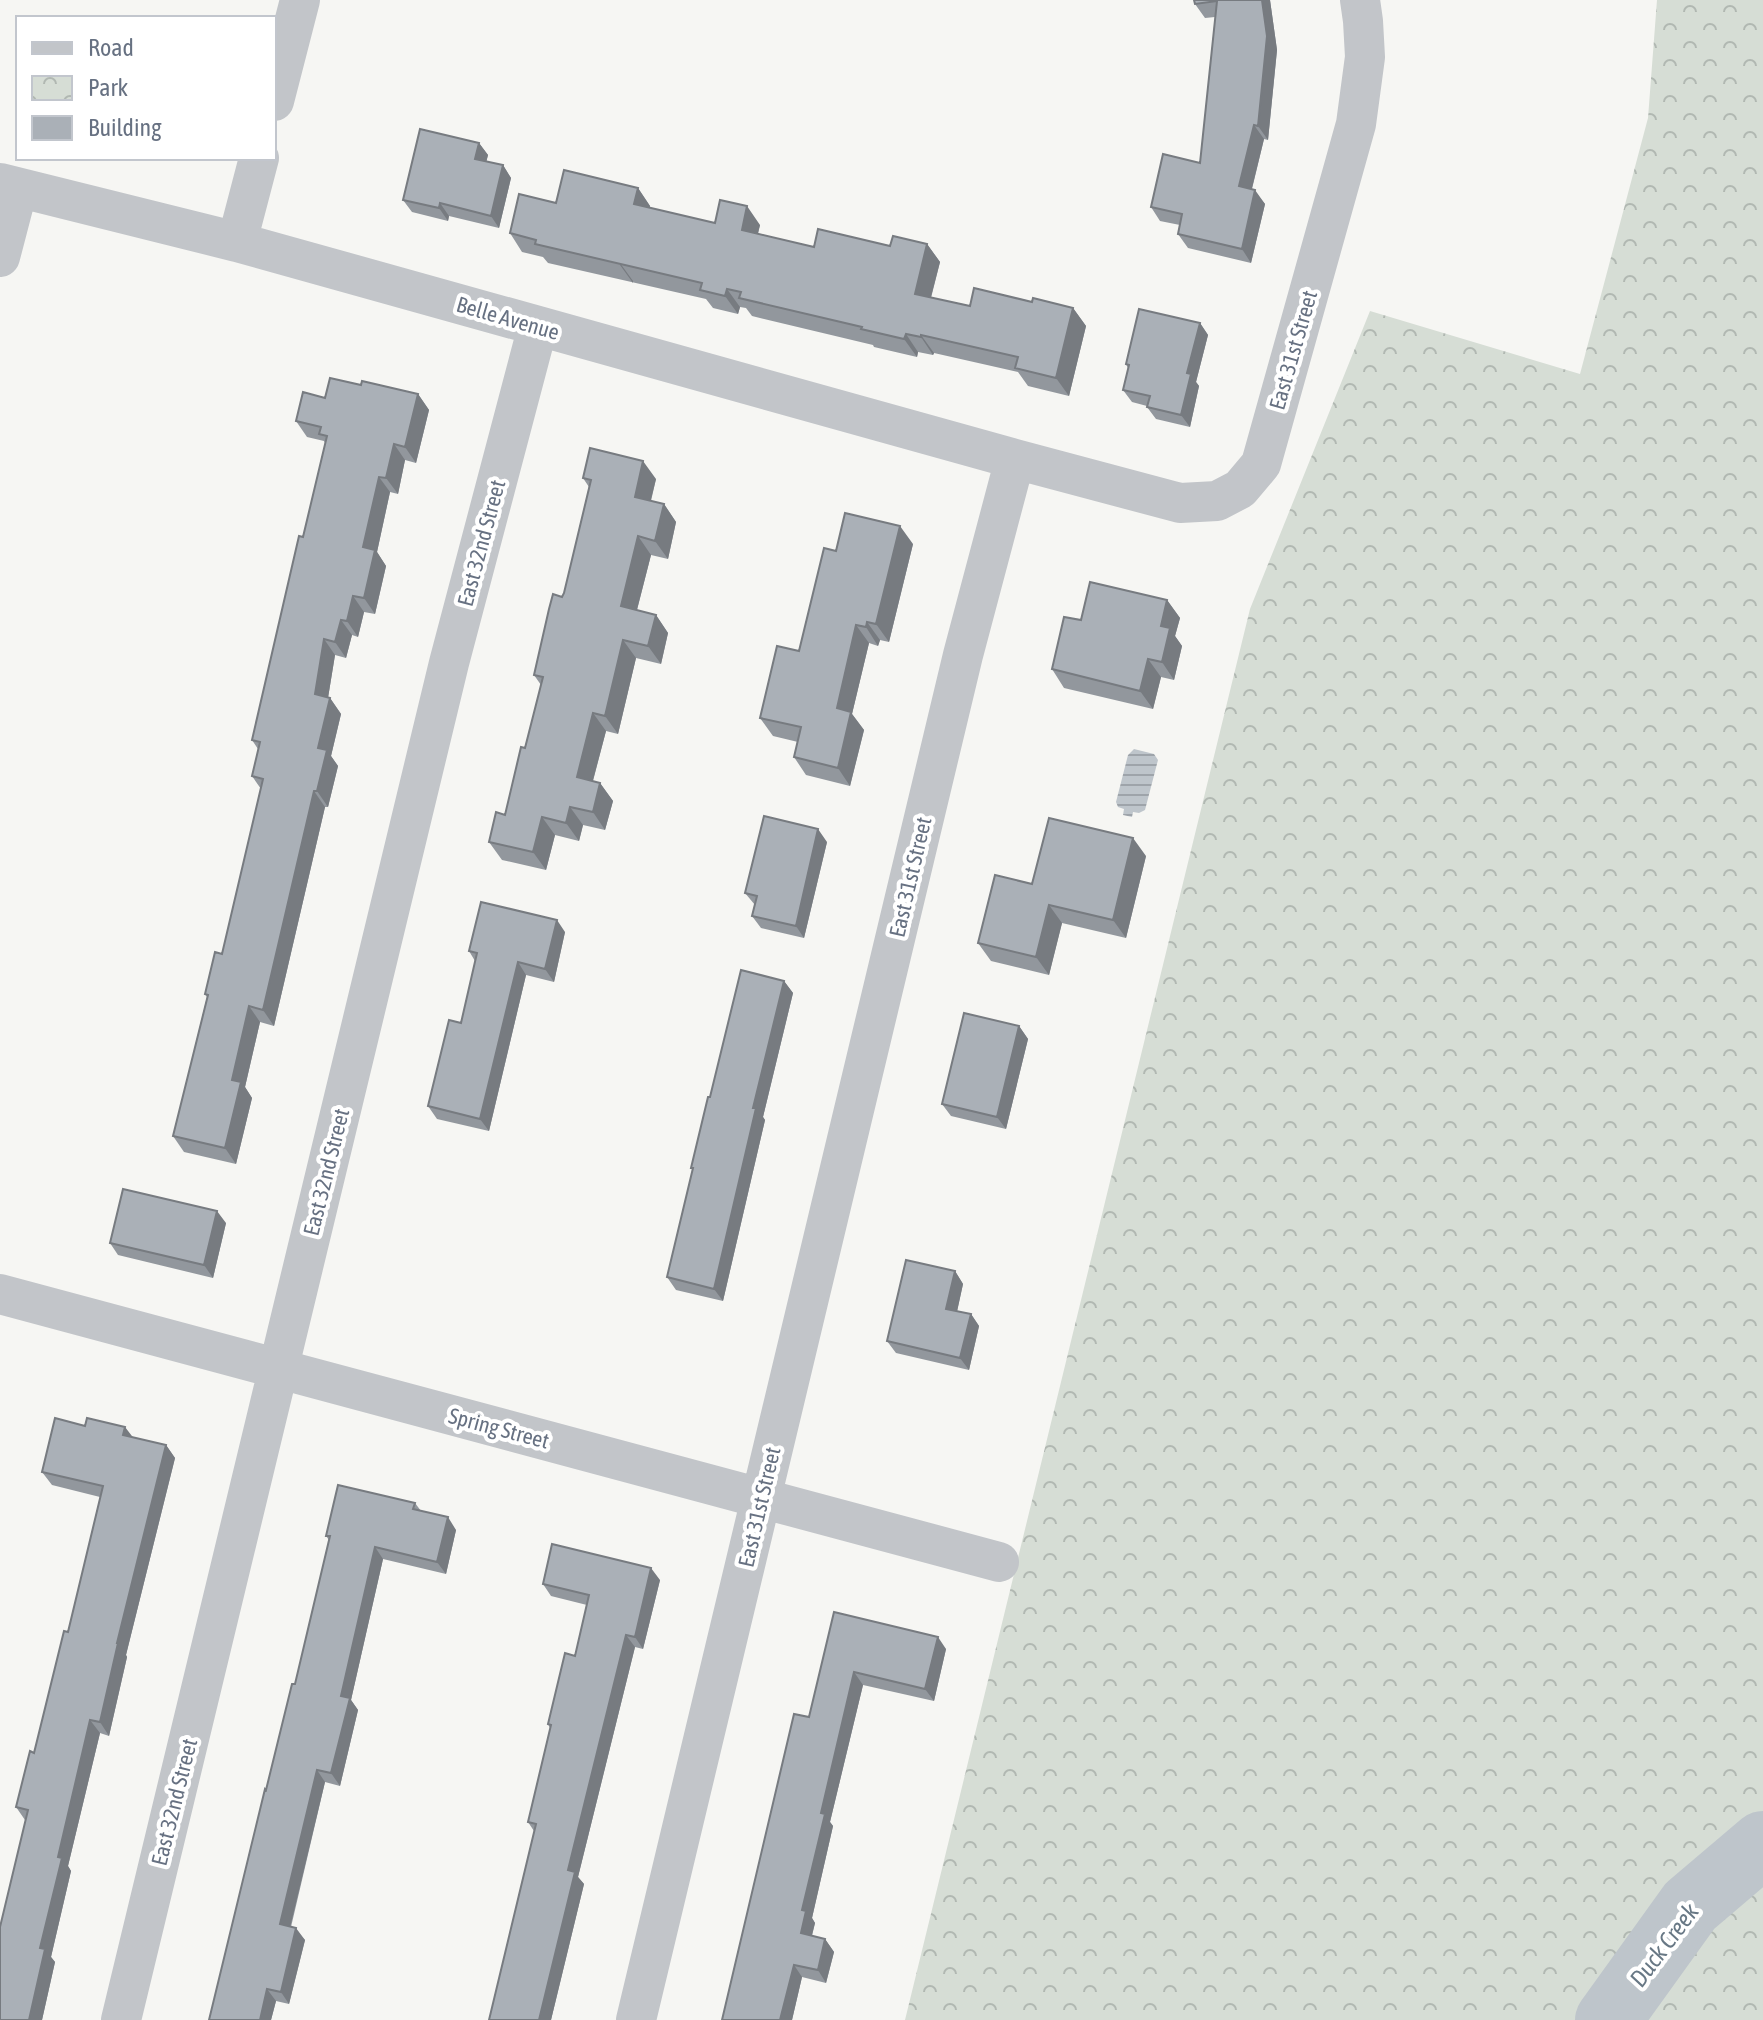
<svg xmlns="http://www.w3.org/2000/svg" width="1763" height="2020" viewBox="0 0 1763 2020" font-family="'Asap Condensed',sans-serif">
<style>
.park{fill:url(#park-crowns)}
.water{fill:url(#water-rules)}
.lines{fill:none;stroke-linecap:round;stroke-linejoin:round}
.river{stroke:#bec5cb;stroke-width:66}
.minor{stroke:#c2c5c9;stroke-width:40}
.wall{fill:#92979d}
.shaded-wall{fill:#777b80}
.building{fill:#aab0b7;stroke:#777b80;stroke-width:2}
.labels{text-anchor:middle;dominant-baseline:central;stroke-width:8;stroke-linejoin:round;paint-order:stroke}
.street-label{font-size:22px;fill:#677182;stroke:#fff}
.water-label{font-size:24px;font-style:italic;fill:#687885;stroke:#fff}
</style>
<defs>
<pattern id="park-crowns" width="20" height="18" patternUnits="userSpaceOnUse" patternTransform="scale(2)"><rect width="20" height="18" fill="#d6ddd5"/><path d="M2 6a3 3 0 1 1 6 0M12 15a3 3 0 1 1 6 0" fill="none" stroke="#b1b8b2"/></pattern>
<pattern id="water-rules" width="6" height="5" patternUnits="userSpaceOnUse" patternTransform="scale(2)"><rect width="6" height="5" fill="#bec5cb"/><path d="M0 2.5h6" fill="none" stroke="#9ea4aa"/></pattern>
</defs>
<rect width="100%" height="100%" fill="#f6f6f3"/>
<!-- park -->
<path class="park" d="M 1657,0 L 1763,0 L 1763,2020 L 905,2020 L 1250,609 L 1370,311 L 1580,374 L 1648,118 Z"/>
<!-- water -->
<path class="water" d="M 1134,749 L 1154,754 L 1158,760 L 1145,810 L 1139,813 L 1133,812 L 1132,817 L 1123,815 L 1124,809 L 1118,807 L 1116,802 L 1128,755 Z"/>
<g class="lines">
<!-- river -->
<path class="river" d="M 1608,2020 L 1690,1906 L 1763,1844"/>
<!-- minor -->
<path class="minor" d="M 274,101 L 300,0
M 0,183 L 237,242 L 1015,459 L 1180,503 L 1217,501 L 1240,489 L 1261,464 L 1356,124 L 1365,57 L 1363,21 L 1360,0
M 237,242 L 259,158
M 0,257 L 18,188
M 0,1294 L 999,1562
M 121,2020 L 449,663 L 538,326
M 636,2020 L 963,655 L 1015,459"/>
</g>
<!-- wall -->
<path class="wall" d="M 1194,0 L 1270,0 L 1277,50 L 1268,140 L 1264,139 L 1252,189 L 1265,204 L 1251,263 L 1188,248 L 1178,234 L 1180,225 L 1160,221 L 1151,207 L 1200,163 L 1215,17 L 1205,18 L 1195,4 Z
M 479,143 L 488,155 L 486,162 L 503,165 L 511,178 L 499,228 L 449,216 L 448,221 L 412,212 L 403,200 Z
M 638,188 L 650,206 L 650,208 L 715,223 L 760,225 L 758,234 L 814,247 L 890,246 L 927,244 L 940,262 L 931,298 L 970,306 L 1032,302 L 1073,308 L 1086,326 L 1069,396 L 1028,386 L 1018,372 L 934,353 L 933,355 L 918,352 L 917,357 L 874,347 L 873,345 L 752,316 L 746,308 L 740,307 L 738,314 L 713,308 L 706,299 L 548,263 L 543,257 L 522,252 L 510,233 L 556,203 Z
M 1200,323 L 1208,335 L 1196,382 L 1199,386 L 1190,427 L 1156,419 L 1147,407 L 1147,406 L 1132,402 L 1123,390 L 1128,368 L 1126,364 Z
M 361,385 L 418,394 L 429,410 L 416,463 L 405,460 L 398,494 L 390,492 L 377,552 L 386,566 L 375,614 L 364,612 L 358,637 L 352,635 L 346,658 L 335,655 L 328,698 L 330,698 L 341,714 L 331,756 L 338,766 L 328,807 L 325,807 L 274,1026 L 260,1022 L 245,1087 L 252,1098 L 236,1164 L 184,1152 L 173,1136 L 207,997 L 205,994 L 222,954 L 261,789 L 252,776 L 258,749 L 252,740 L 303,537 L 325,443 L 324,441 L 307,437 L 296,421 L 325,398 Z
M 583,478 L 656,479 L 651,501 L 664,504 L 676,522 L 668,559 L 651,555 L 637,610 L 656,615 L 668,633 L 661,664 L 636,658 L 618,734 L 606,731 L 593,781 L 600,783 L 613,801 L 605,830 L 583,825 L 579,841 L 555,835 L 546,870 L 502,860 L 489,842 L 505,815 L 525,748 L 541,685 L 534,675 L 564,593 L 589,487 Z
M 913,544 L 889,642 L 880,640 L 878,646 L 869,643 L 852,714 L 864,730 L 850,786 L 806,775 L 794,757 L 798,742 L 773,736 L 760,718 L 799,651 L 836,551 Z
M 1167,600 L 1180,618 L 1175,636 L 1182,646 L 1174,680 L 1161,677 L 1153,709 L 1064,688 L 1052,669 L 1081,620 Z
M 827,842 L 804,938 L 761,928 L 752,916 L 755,905 L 745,893 Z
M 1146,856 L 1126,938 L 1062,923 L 1049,975 L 991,961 L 978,943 L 1032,884 Z
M 565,932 L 554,982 L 526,975 L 489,1131 L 437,1119 L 428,1106 L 461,1023 L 475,961 L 469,951 Z
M 784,981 L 793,993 L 763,1117 L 765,1120 L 723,1301 L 676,1290 L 667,1277 L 693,1171 L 691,1168 L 710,1097 Z
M 1019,1026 L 1028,1039 L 1006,1129 L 951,1116 L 942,1104 Z
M 226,1223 L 213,1278 L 118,1255 L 110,1243 Z
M 955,1271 L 963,1284 L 957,1311 L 971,1314 L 979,1326 L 969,1370 L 896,1353 L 887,1341 Z
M 132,1437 L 166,1445 L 175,1458 L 126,1655 L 127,1657 L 109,1736 L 100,1733 L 68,1866 L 71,1871 L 51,1957 L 55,1962 L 42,2020 L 25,1820 L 16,1807 L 34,1753 L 68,1632 L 100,1497 L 52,1485 L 42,1472 Z
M 415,1503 L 421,1511 L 456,1530 L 446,1574 L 383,1559 L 351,1700 L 358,1710 L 340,1786 L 325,1782 L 291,1927 L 305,1940 L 289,2004 L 276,2001 L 271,2020 L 209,2020 L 266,1790 L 295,1684 L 329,1540 L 326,1536 Z
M 660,1580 L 643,1649 L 635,1647 L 578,1877 L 584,1884 L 551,2020 L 489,2020 L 534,1831 L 528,1822 L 550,1728 L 548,1724 L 575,1656 L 587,1605 L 551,1596 L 543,1584 Z
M 834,1612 L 946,1649 L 934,1701 L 863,1685 L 830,1822 L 833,1826 L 812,1918 L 815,1923 L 812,1936 L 825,1939 L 834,1952 L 826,1983 L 802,1977 L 792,2020 L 722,2020 L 809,1717 Z"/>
<!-- shaded-wall -->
<path class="shaded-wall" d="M 1262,0 L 1270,0 L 1277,50 L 1268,140 L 1258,126 Z
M 1254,125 L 1264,139 L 1249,200 L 1239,186 Z
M 479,143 L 488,155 L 484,171 L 475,159 Z
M 503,165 L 511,178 L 499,228 L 491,216 Z
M 638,188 L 650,206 L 647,223 L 634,204 Z
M 1255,190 L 1265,204 L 1251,263 L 1242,249 Z
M 440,203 L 449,216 L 448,221 L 439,208 Z
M 747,206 L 760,225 L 754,248 L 742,230 Z
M 927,244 L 940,262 L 927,312 L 915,294 Z
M 620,263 L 633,281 L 633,283 L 620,265 Z
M 727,289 L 740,307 L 738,314 L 725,296 Z
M 1073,308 L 1086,326 L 1069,396 L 1056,378 Z
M 1200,323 L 1208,335 L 1196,382 L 1199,386 L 1190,427 L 1181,415 L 1187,373 Z
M 906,334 L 918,352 L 917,357 L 904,339 Z
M 921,335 L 934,353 L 933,355 L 921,337 Z
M 418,394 L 429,410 L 416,463 L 405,447 Z
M 394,444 L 405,460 L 398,494 L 386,478 Z
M 643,461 L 656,479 L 647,515 L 635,497 Z
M 379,477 L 390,492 L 377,552 L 386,566 L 375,614 L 364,598 L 363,547 Z
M 664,504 L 676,522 L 668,559 L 655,541 Z
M 900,526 L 913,544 L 889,642 L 876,624 Z
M 638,536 L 651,555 L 633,625 L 621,606 Z
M 353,596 L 364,612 L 358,637 L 347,621 Z
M 1167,600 L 1180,618 L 1175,636 L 1182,646 L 1174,680 L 1162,662 L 1161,626 Z
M 656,615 L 668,633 L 661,664 L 648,646 Z
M 341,620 L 352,635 L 346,658 L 335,642 Z
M 867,622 L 880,640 L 878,646 L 866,627 Z
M 856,625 L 869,643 L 852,714 L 864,730 L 850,786 L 838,768 L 837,708 Z
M 324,639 L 335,655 L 326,710 L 315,694 Z
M 623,640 L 636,658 L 618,734 L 605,716 Z
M 1148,659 L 1161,677 L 1153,709 L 1140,691 Z
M 330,698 L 341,714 L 331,756 L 338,766 L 328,807 L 317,791 L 318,748 Z
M 593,713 L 606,731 L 589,795 L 577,777 Z
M 600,783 L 613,801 L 605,830 L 593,812 Z
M 314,791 L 325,807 L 274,1026 L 263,1010 Z
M 570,807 L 583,825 L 579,841 L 566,823 Z
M 542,817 L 555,835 L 546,870 L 533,852 Z
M 818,829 L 827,842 L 804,938 L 796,926 Z
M 1133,838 L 1146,856 L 1126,938 L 1113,920 Z
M 1049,905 L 1062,923 L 1049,975 L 1036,957 Z
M 557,920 L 565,932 L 554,982 L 545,969 Z
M 518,962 L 526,975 L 489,1131 L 480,1119 Z
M 784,981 L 793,993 L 763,1117 L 765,1120 L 723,1301 L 714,1289 L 753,1108 Z
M 249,1006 L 260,1022 L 245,1087 L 252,1098 L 236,1164 L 225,1148 L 232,1080 Z
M 1019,1026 L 1028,1039 L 1006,1129 L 997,1117 Z
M 217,1211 L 226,1223 L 213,1278 L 204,1265 Z
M 955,1271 L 963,1284 L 955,1321 L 946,1309 Z
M 971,1314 L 979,1326 L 969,1370 L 960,1358 Z
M 125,1427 L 135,1440 L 123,1435 Z
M 166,1445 L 175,1458 L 126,1655 L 127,1657 L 109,1736 L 100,1722 L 117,1643 Z
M 448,1517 L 456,1530 L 446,1574 L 437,1562 Z
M 375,1547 L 383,1559 L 351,1700 L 358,1710 L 340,1786 L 331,1773 L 341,1696 Z
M 651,1568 L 660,1580 L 643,1649 L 635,1637 Z
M 626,1635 L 635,1647 L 578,1877 L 584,1884 L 551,2020 L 539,2020 L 568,1870 Z
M 938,1637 L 946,1649 L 934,1701 L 925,1689 Z
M 854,1672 L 863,1685 L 830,1822 L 833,1826 L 812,1918 L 815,1923 L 809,1946 L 801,1933 L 802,1910 L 821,1813 Z
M 90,1720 L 100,1733 L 68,1866 L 71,1871 L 51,1957 L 55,1962 L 42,2020 L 29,2020 L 40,1948 L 58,1857 Z
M 317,1770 L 325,1782 L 288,1936 L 280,1924 Z
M 296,1928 L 305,1940 L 289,2004 L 281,1992 Z
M 825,1939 L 834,1952 L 826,1983 L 818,1970 Z
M 794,1965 L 802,1977 L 792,2020 L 780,2020 Z
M 267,1989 L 276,2001 L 271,2020 L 260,2020 Z"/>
<!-- building -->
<path class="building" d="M 1194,0 L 1262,0 L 1267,36 L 1258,126 L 1254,125 L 1239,186 L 1255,190 L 1242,249 L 1178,234 L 1182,214 L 1151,207 L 1163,154 L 1200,163 L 1217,1 L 1195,4 Z
M 420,129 L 479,143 L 475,159 L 503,165 L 491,216 L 440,203 L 439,208 L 403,200 Z
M 564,170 L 638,188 L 634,204 L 715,223 L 720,200 L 747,206 L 742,230 L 814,247 L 818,229 L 890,246 L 893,236 L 927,244 L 915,294 L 970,306 L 974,288 L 1032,302 L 1033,298 L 1073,308 L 1056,378 L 1015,368 L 1018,357 L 921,335 L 921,337 L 906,334 L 904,339 L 861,329 L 862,327 L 739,298 L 741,292 L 727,289 L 725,296 L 700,290 L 702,283 L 535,244 L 536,240 L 510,233 L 519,194 L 556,203 Z
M 1139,309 L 1200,323 L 1187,373 L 1191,374 L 1181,415 L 1147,407 L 1150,396 L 1123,390 L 1129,365 L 1126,364 Z
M 330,378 L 361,385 L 362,381 L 418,394 L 405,447 L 394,444 L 386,478 L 379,477 L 363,547 L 375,550 L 364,598 L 353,596 L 347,621 L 341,620 L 335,642 L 324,639 L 315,694 L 330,698 L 318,748 L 327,750 L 317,791 L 314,791 L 263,1010 L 249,1006 L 232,1080 L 241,1082 L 225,1148 L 173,1136 L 208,995 L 205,994 L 215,952 L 222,954 L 263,779 L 252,776 L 260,742 L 252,740 L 299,536 L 303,537 L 327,436 L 319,434 L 321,427 L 296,421 L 303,392 L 325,398 Z
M 590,448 L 643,461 L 635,497 L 664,504 L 655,541 L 638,536 L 621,606 L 656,615 L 648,646 L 623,640 L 605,716 L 593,713 L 577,777 L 600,783 L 593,812 L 570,807 L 566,823 L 542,817 L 533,852 L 489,842 L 496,812 L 505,815 L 521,747 L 525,748 L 543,677 L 534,675 L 549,609 L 553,594 L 562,597 L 564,593 L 591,480 L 583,478 Z
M 845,513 L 900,526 L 876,624 L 867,622 L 866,627 L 856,625 L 837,708 L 851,712 L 838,768 L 794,757 L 801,727 L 760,718 L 777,646 L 799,651 L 824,548 L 836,551 Z
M 1090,582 L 1167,600 L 1161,626 L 1170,628 L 1162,662 L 1148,659 L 1140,691 L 1052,669 L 1064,617 L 1081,620 Z
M 764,816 L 818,829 L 796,926 L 752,916 L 757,896 L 745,893 Z
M 1049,818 L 1133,838 L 1113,920 L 1049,905 L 1036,957 L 978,943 L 995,875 L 1032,884 Z
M 481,902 L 557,920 L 545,969 L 518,962 L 480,1119 L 428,1106 L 449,1020 L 461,1023 L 477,953 L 469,951 Z
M 741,970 L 784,981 L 753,1108 L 756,1108 L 714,1289 L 667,1277 L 693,1168 L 691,1168 L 708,1097 L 710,1097 Z
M 964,1013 L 1019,1026 L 997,1117 L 942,1104 Z
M 123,1189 L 217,1211 L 204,1265 L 110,1243 Z
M 906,1260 L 955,1271 L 946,1309 L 971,1314 L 960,1358 L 887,1341 Z
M 55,1418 L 85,1426 L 87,1418 L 125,1427 L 123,1435 L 166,1445 L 117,1643 L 118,1643 L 100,1722 L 90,1720 L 58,1857 L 62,1858 L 40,1948 L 45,1949 L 29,2020 L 0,2020 L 0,1927 L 28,1810 L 16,1807 L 30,1751 L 34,1753 L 64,1631 L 68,1632 L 103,1486 L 42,1472 Z
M 338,1485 L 415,1503 L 413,1509 L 448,1517 L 437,1562 L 375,1547 L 341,1696 L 350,1698 L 331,1773 L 317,1770 L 280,1924 L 296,1928 L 281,1992 L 267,1989 L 260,2020 L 209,2020 L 265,1789 L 266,1790 L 292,1684 L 295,1684 L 330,1536 L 326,1536 Z
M 552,1544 L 651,1568 L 635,1637 L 626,1635 L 568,1870 L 575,1872 L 539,2020 L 489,2020 L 536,1824 L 528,1822 L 551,1725 L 548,1724 L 565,1653 L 575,1656 L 589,1595 L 543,1584 Z
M 834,1612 L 938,1637 L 925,1689 L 854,1672 L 821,1813 L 825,1814 L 802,1910 L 806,1911 L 801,1933 L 825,1939 L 818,1970 L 794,1965 L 780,2020 L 722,2020 L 794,1714 L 809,1717 Z"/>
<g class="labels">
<!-- street labels -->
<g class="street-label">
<text transform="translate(508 318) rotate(16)">Belle Avenue</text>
<text transform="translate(1293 350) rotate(-74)">East 31st Street</text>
<text transform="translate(481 543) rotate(-75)">East 32nd Street</text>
<text transform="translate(910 877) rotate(-77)">East 31st Street</text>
<text transform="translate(326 1172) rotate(-76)">East 32nd Street</text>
<text transform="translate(499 1428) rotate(15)">Spring Street</text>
<text transform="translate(759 1507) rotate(-77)">East 31st Street</text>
<text transform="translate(174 1802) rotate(-76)">East 32nd Street</text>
</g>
<!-- water labels -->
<g class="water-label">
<text transform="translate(1664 1945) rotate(-53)">Duck Creek</text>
</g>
</g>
<!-- legend -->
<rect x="16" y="16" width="260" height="144" fill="#ffffff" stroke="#c2c6cd" stroke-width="2"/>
<rect x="32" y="42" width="40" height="12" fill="#c2c5c9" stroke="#c2c6cd" stroke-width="2"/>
<text x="88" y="56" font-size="24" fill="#677182">Road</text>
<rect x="32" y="76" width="40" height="24" fill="url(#park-crowns)" stroke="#c2c6cd" stroke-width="2"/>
<text x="88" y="96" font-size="24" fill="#677182">Park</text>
<rect x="32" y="116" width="40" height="24" fill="#aab0b7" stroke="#c2c6cd" stroke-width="2"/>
<text x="88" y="136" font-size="24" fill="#677182">Building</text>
</svg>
